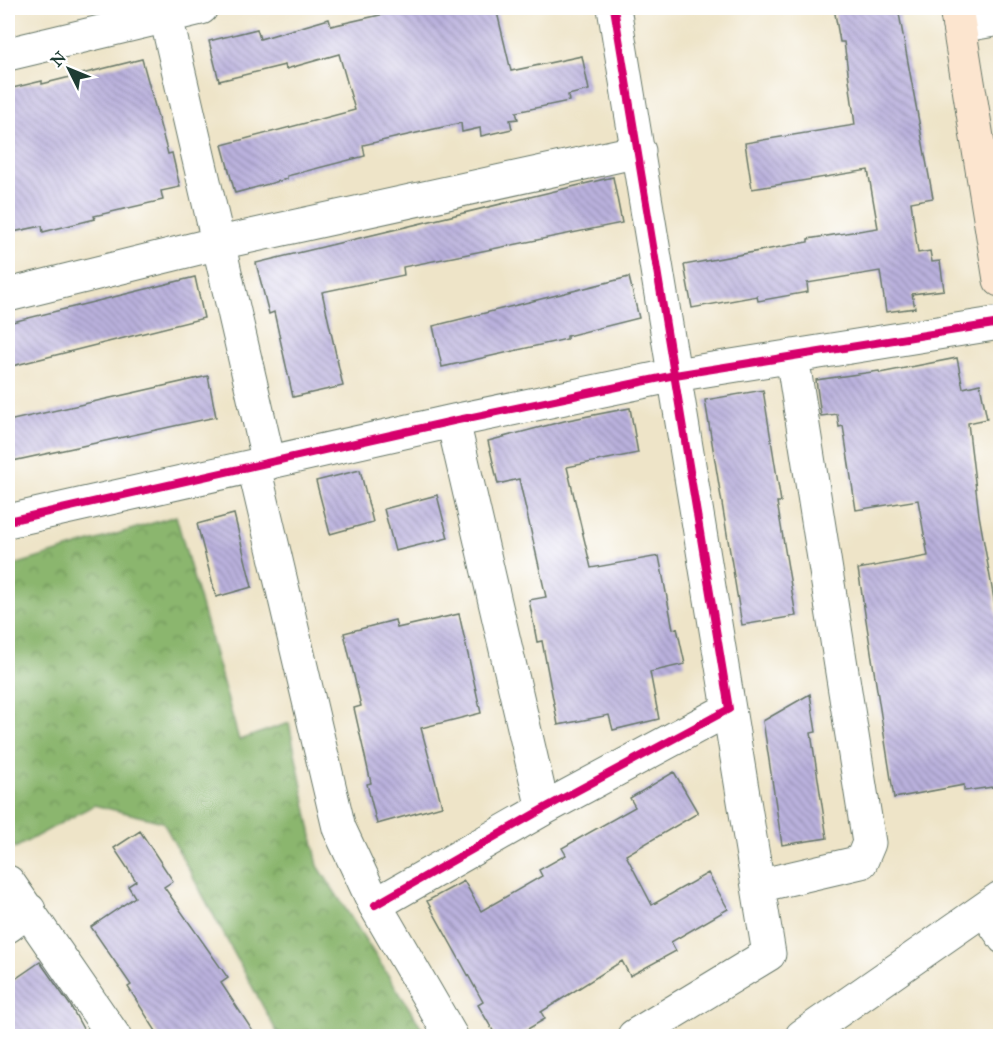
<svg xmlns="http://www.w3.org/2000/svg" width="1008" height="1044" viewBox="0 0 1008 1044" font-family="'IM FELL Great Primer',serif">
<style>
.forest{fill:url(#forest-crowns);stroke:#557a51;stroke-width:1.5}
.building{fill:url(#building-back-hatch)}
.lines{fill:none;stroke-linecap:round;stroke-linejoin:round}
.lane-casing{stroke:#677768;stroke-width:22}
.street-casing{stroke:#677768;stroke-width:35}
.secondary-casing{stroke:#677768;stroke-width:35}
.lane{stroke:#fff;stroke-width:20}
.street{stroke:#fff;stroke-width:33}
.secondary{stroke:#fce5cf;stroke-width:33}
.cycleway-casing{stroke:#fff;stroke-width:11}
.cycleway{stroke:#d6006c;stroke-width:8}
</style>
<defs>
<pattern id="forest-crowns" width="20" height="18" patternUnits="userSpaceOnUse" patternTransform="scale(1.5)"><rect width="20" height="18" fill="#8bb66e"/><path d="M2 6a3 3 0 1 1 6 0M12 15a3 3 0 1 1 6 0" fill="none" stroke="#71955b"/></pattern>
<pattern id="building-back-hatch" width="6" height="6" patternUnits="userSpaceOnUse" patternTransform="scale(1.5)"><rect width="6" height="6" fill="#bab1dd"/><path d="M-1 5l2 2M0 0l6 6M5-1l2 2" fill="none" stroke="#9791b4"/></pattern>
</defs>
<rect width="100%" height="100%" fill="#fff"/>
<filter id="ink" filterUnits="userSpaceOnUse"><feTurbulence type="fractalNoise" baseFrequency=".0167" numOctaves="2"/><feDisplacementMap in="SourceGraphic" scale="12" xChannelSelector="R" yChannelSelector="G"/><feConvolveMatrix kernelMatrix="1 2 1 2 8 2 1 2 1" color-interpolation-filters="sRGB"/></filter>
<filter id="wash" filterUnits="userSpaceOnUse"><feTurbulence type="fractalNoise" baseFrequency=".008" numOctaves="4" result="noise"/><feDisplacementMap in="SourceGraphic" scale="24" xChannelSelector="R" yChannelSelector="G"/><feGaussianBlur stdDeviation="1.35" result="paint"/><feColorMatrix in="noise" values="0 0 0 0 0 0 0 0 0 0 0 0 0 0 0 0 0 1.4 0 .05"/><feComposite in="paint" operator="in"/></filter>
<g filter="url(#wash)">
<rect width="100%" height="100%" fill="#eee4c8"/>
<!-- forest -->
<path class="forest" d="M 176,516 L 239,740 L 289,723 L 318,866 L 427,1036 L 279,1036 L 163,822 L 94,805 L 15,848 L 8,838 L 8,567 Z"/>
<g id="blocks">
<!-- building -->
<path class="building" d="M 411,8 L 496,8 L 511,71 L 582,56 L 589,90 L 568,95 L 569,101 L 516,112 L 518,119 L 510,120 L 512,129 L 481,136 L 480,128 L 462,132 L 461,123 L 363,145 L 365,156 L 287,176 L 287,179 L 235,193 L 222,145 L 355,110 L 339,54 L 286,69 L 285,65 L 219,81 L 209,41 L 257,29 L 260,39 L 329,19 L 331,26 Z
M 834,8 L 898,8 L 933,198 L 911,202 L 918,253 L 930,251 L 932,262 L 940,261 L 944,290 L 912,294 L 915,308 L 886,312 L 880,271 L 807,283 L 808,292 L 758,301 L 757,296 L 692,308 L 684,265 L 808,242 L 808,239 L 878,228 L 868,170 L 752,189 L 745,143 L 855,125 L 844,42 L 840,42 Z
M 142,59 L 168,154 L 172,153 L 180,187 L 161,191 L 163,200 L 94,216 L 95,219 L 43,232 L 42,226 L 8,233 L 8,89 L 42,81 L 42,84 Z
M 613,177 L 622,223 L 403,267 L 404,275 L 322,292 L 343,386 L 293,397 L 274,312 L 269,314 L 256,263 Z
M 195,277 L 204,318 L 8,367 L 8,323 Z
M 629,277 L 639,318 L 567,336 L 567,339 L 442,367 L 433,326 Z
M 957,358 L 963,388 L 980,384 L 987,419 L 968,423 L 979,515 L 1000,633 L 1000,786 L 964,791 L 964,785 L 894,798 L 858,569 L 928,556 L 918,500 L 856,510 L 843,426 L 839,427 L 837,414 L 821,416 L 816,380 L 879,371 L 880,373 Z
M 208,376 L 216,417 L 8,462 L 8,421 Z
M 763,390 L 781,502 L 777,502 L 796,616 L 742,625 L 705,400 Z
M 630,408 L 638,453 L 567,467 L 591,568 L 659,556 L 673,629 L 677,628 L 685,664 L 650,672 L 659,719 L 613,730 L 609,715 L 558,725 L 542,641 L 537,642 L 529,600 L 546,597 L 519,479 L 498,484 L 488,441 L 568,420 Z
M 360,470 L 373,522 L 330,534 L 316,481 Z
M 437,495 L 448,538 L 395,551 L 384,509 Z
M 234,514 L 252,587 L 216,597 L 197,524 Z
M 459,614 L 481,713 L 421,728 L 442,806 L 377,824 L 367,784 L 371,783 L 354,708 L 361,706 L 344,633 L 395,620 L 397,628 Z
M 810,694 L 816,732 L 811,733 L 827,838 L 782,845 L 763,721 Z
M 674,772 L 698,813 L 626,855 L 652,905 L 708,873 L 728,909 L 671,942 L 676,951 L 630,976 L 622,961 L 541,1012 L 545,1019 L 516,1036 L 496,1036 L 478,1005 L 483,1002 L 427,901 L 464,881 L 481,911 L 542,876 L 539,870 L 566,855 L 562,848 L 635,807 L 630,798 Z
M 140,831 L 173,881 L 164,887 L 228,978 L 221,983 L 256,1036 L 159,1036 L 128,987 L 131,985 L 91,927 L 135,897 L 128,886 L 136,881 L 114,848 Z
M 40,962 L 70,1005 L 87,1036 L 8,1036 L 8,984 Z"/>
</g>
</g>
<g filter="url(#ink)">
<use href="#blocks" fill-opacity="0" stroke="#677768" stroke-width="1.5"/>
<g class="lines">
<!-- lane casing -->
<g class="lane-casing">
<path id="lane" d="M 979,913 L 1000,943"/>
</g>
<!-- street casing -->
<g class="street-casing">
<path id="street" d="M 164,8 L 269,463
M 959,26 L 1000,19
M 8,54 L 201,8
M 8,295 L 219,243 L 639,151
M 453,421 L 543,809
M 254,467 L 339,828 L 375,905 L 451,1036
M 8,521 L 453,421 L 675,375 L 1000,323
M 8,882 L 114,1036
M 758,886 L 861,862 L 869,843 L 792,356
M 375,905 L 543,809 L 729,709 L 614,8
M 8,926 L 29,910
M 634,1036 L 769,954 L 729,709
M 802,1036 L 1000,898"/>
</g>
<!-- secondary casing -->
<g class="secondary-casing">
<path id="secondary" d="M 956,8 L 1000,280"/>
</g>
<!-- lane -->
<use href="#lane" class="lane"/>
<!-- street -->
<use href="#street" class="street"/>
<!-- secondary -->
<use href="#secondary" class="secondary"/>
<!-- cycleway casing -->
<g class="cycleway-casing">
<path id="cycleway" d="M 8,521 L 453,421 L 675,375 L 1000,323
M 375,905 L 543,809 L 729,709 L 614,8"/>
</g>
<!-- cycleway -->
<use href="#cycleway" class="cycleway"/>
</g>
</g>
<!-- margin -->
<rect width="1008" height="1044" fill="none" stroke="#fff" stroke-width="30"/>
<!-- north arrow -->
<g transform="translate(69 69) rotate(313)" stroke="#ffffff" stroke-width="4.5" paint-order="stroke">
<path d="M0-4.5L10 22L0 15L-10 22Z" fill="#1f3d34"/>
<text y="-9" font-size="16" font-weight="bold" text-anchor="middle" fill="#1f3d34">N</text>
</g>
</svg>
